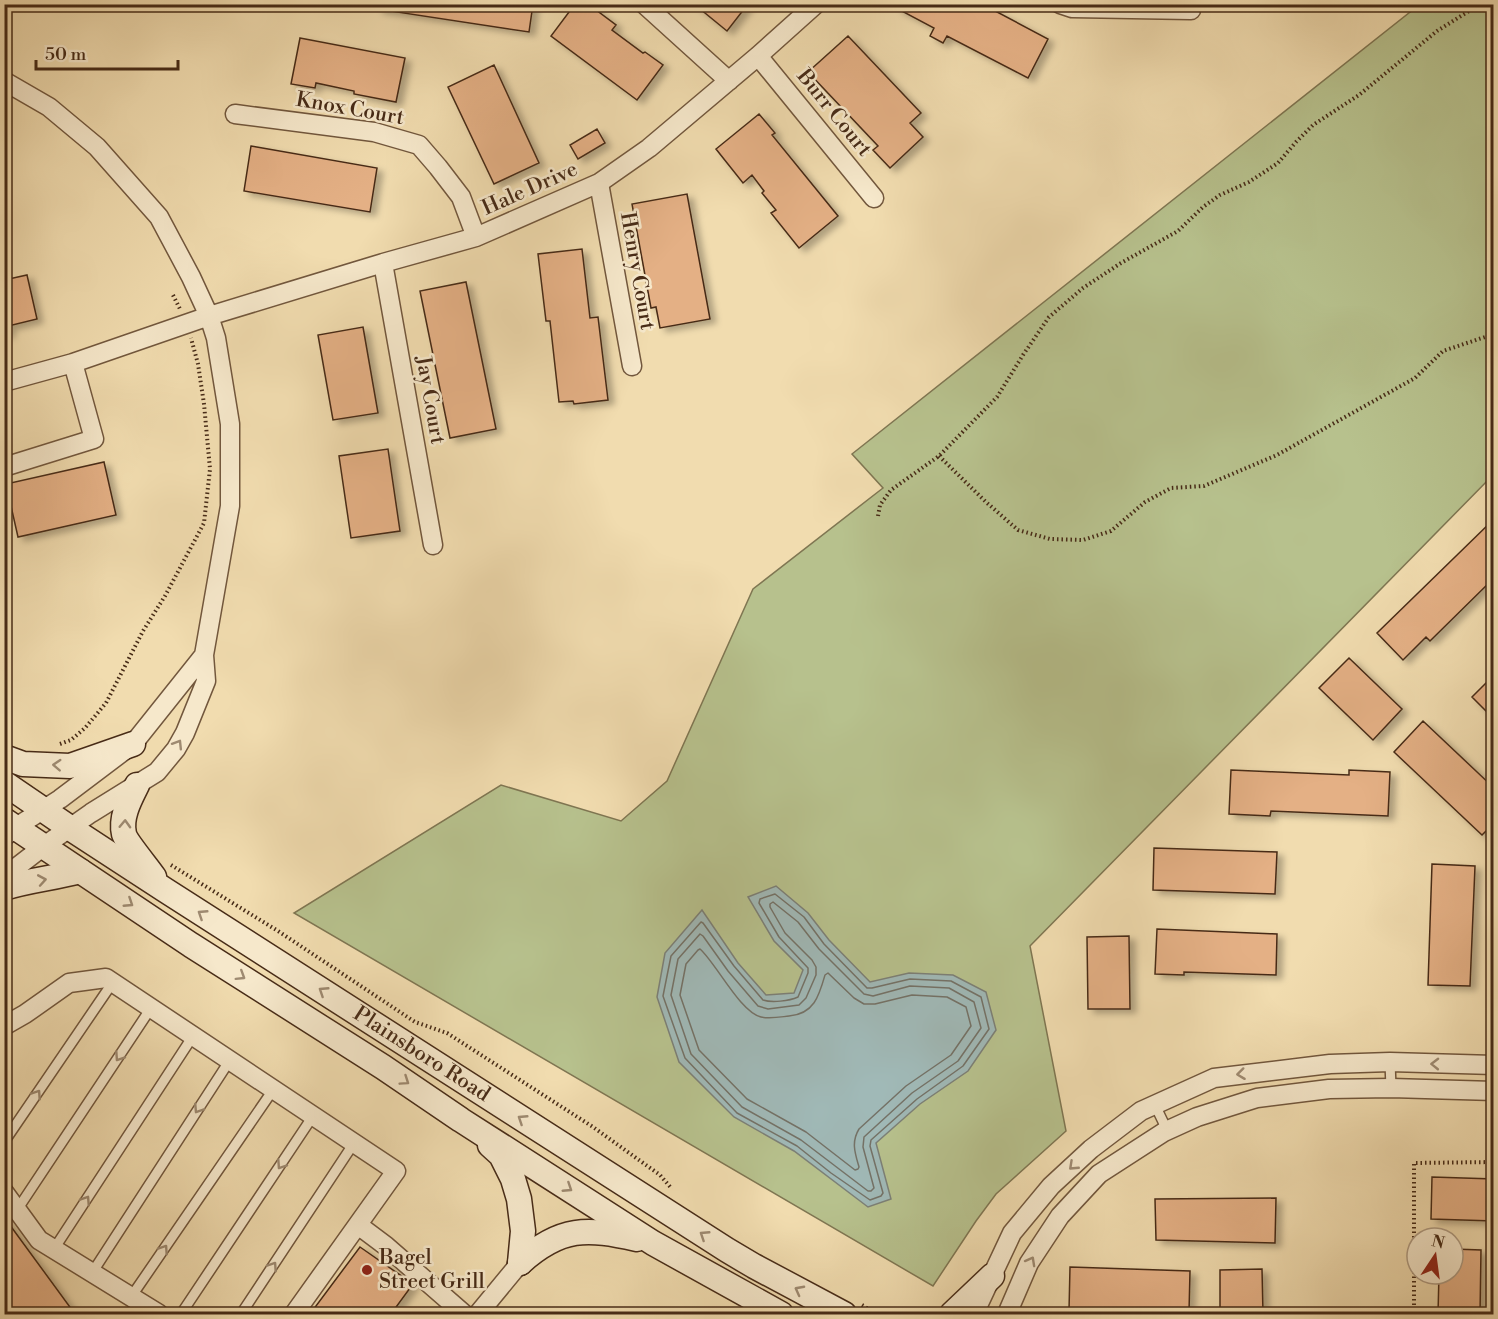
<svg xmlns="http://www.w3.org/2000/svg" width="1498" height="1319" viewBox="0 0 1498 1319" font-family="'Libre Bodoni',serif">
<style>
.green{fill:#b7c18d;stroke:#7f7652;stroke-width:1.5}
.water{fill:#a0b9b7;stroke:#7c8077;stroke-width:1.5}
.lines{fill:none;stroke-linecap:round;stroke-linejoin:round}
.shore{stroke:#747267;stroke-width:1.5}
.building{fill:#e4b085;stroke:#472b17;stroke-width:1.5;filter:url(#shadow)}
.lane-casing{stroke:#72573d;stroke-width:12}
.street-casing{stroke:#72573d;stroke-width:21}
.secondary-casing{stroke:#472b17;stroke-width:27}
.path{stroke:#472b17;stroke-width:4;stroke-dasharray:1.5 3;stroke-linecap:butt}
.lane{stroke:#f6e8cb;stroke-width:9}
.street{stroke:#f6e8cb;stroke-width:18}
.secondary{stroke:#f6e8cb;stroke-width:24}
.oneway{stroke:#9e8a71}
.poi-dot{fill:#8f2418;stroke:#f6e8cb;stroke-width:2}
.labels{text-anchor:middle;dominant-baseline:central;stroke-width:5;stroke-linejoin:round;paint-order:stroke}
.street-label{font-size:21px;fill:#472b17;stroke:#f6e8cb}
.poi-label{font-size:21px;fill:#472b17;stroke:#f6e8cb;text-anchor:start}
</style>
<defs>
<filter id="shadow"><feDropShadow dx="6" dy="4" stdDeviation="3" flood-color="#0004"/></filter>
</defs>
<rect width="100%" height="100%" fill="#f1dcaf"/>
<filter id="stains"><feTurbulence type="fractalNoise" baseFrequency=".00333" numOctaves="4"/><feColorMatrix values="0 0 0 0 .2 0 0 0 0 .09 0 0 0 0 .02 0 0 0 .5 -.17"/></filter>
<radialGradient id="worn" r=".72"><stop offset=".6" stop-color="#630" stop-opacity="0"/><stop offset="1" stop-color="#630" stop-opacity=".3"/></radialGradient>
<!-- green -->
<path class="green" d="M 1419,5 L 1493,5 L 1493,475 L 1030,946 L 1066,1131 L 996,1194 L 976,1221 L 933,1286 L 294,913 L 501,785 L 621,821 L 667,781 L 753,589 L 883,488 L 852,454 Z"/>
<!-- water -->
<path class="water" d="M 776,886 L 808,913 L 829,940 L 870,982 L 909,973 L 953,975 L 986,992 L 996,1030 L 968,1071 L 920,1104 L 876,1143 L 891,1199 L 868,1207 L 794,1151 L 734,1117 L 679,1062 L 657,997 L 665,953 L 702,910 L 738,963 L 766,995 L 794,993 L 803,970 L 774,941 L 748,897 Z"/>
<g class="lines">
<!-- shore -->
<path class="shore" d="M 775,894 L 804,917 L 824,944 L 867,988 L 872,988 L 910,979 L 951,981 L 981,997 L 989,1029 L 963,1066 L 917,1099 L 871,1140 L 870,1146 L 883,1193 L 881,1196 L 870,1200 L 831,1173 L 797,1146 L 737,1113 L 685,1058 L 663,996 L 671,956 L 701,922 L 703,923 L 734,966 L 763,1000 C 772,1003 789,1001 798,997 L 808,973 L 808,968 L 779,937 L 759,903 L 760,899 Z
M 773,902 L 798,922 L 819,949 L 864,994 L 873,996 L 910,986 L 949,988 L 974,1002 L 981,1028 L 958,1061 L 912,1093 L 864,1137 L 863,1147 L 874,1188 L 871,1191 L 868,1191 L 801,1140 L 742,1107 L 691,1054 L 671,995 L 678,959 L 700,934 L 703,936 L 728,971 L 758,1006 L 768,1009 L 799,1005 L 806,998 L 816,975 L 816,967 L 812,960 L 785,933 L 770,907 L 770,904 Z
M 700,949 C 716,963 740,1012 761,1017 C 770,1019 780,1017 789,1016 C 814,1014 819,996 825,975 L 828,973 L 854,998 L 864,1004 L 875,1004 L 912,995 L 947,997 L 966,1007 L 971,1026 L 951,1055 L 906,1086 L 859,1129 C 851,1142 855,1153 859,1167 L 858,1169 L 855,1170 L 806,1132 L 747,1099 L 699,1050 L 680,995 L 686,964 L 698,950 Z"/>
</g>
<!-- building -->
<path class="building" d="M 378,4 L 533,4 L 529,32 L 377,9 Z
M 575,4 L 588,4 L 616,25 L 612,30 L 643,53 L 645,52 L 663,65 L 637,100 L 551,36 Z
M 694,4 L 748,4 L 727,31 Z
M 898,4 L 982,4 L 1048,39 L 1028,78 L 947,36 L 943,43 L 930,36 L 934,28 L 896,8 Z
M 848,36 L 921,113 L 910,123 L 923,137 L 890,168 L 873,150 L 878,146 L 808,72 Z
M 300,38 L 405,58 L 396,102 L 354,94 L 354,91 L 316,83 L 315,88 L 291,84 Z
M 494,65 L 539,163 L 494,184 L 448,87 Z
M 759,114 L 775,133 L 772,135 L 838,216 L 799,248 L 771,213 L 776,210 L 762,193 L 764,191 L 752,175 L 743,183 L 716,149 Z
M 597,129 L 605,143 L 578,159 L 570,145 Z
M 251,146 L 377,168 L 370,212 L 244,191 Z
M 687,194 L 710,319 L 660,328 L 656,307 L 651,308 L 632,204 Z
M 582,249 L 590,318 L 598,317 L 608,400 L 574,404 L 573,401 L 559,402 L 550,321 L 546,321 L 538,254 Z
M 27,275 L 37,319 L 8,326 L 9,333 L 4,334 L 4,280 Z
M 466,282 L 496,429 L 450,438 L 420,291 Z
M 363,327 L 378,413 L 333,420 L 318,335 Z
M 388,449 L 400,531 L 351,538 L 339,456 Z
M 104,462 L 116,515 L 18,537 L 6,484 Z
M 1494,519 L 1494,578 L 1430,641 L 1426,637 L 1403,660 L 1377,633 Z
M 1349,658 L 1402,709 L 1373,740 L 1319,688 Z
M 1494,675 L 1494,706 L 1487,712 L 1472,697 Z
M 1423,721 L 1494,788 L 1494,823 L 1482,835 L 1394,752 Z
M 1231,770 L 1349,775 L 1349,770 L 1390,772 L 1388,816 L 1271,811 L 1270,816 L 1229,814 Z
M 1154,848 L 1277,852 L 1275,894 L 1153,890 Z
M 1432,864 L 1475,866 L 1470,986 L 1428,985 Z
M 1157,929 L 1277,934 L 1276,975 L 1184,972 L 1184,975 L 1155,974 Z
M 1129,936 L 1130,1009 L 1088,1009 L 1087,937 Z
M 1432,1177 L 1494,1179 L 1494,1221 L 1431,1219 Z
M 1276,1198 L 1275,1243 L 1156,1240 L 1155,1199 Z
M 4,1217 L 75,1314 L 4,1314 Z
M 360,1247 L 413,1284 L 391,1314 L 310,1314 Z
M 1453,1249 L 1481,1250 L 1480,1314 L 1438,1314 L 1439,1274 L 1453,1274 Z
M 1070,1267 L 1190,1271 L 1189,1312 L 1097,1309 L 1097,1312 L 1069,1311 Z
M 1262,1269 L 1263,1314 L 1220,1314 L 1220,1270 Z"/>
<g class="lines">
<!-- lane casing -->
<g class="lane-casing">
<path id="lane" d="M 1390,1062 L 1391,1088
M 1155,1105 L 1167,1130
M 4,1142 L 113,982
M 17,1210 L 151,1008
M 54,1249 L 193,1036
M 92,1273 L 230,1060
M 131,1297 L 273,1090
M 181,1314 L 313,1116
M 241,1314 L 354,1143"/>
</g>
<!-- street casing -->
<g class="street-casing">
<path id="street" d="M 644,4 L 729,81
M 1060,4 L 1072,8 L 1191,10
M 758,56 L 874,198
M 4,81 L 49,107 L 97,147 L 159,217 L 191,277 L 209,316 L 216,338 L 230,424 L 230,506 L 204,655 L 206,681 L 185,733 L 176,749 L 157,772 L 91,813 L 44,846 L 4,877
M 235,114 L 374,132 L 419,145 L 438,167 L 461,197 L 476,237
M 599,183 L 632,366
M 383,263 L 433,545
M 73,363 L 209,316 L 383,263 L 476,237 L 599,183 L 649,148 L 758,56 L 816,4
M 4,382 L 73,363 L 94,439 L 4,467
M 4,837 L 16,827 L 60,799 L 133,744 L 204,655
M 4,1026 L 25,1014 L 69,983 L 106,978 L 396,1171 L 294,1314
M 4,1192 L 39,1240 L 159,1314
M 358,1225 L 386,1246 L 464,1314
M 478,1314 L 520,1263
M 974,1314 L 1012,1233 L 1051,1186 L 1091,1149 L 1141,1111 L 1214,1078 L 1330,1064 L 1390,1062 L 1494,1065
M 1007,1314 L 1029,1263 L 1060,1216 L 1099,1174 L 1164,1132 L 1197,1117 L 1257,1098 L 1329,1089 L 1391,1088 L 1494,1091"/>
</g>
<!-- secondary casing -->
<g class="secondary-casing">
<g id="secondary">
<path d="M 4,757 L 23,764 L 70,766 L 133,744"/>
<path id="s1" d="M 4,783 L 70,828 L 165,890 L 727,1250 L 754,1266 L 844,1314"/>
<path d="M 137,785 C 130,799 120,817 124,834 C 126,842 148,868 154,877"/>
<path d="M 4,820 L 191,945 L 383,1067 L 461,1120 L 653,1243 L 781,1314"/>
<path d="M 4,888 C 29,880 55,878 80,871"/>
<path d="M 490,1145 L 501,1155 L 513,1179 L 519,1199 L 523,1231 L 520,1263"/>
<path d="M 520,1263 C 561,1226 587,1228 637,1239"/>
<path d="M 952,1314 L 992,1276"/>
</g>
</g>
<!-- path -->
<path class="path" d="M 173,295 L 180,309
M 939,456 L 986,502 L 1018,530 L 1050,539 L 1083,540 L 1111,531 L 1145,502 L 1171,488 L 1204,486 L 1277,455 L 1415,378 L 1443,351 L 1494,334
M 878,516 L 880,505 L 891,490 L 939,456 L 997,397 L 1023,355 L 1049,317 L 1083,288 L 1121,263 L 1178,231 L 1203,207 L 1220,195 L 1249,182 L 1278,163 L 1296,142 L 1313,125 L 1359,95 L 1437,31 L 1469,11 L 1475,4
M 60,744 L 71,740 L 85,728 L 106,703 L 143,631 L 165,596 L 204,523 L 210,469 L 204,404 L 198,364 L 191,338
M 171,865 L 278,931 L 415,1022 L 447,1033 L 593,1127 L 660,1175 L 672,1189
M 862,1305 L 875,1313 L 889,1314
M 1414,1314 L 1414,1163 L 1494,1162"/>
<!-- lane -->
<use href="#lane" class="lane"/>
<!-- street -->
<use href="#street" class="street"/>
<!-- secondary -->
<use href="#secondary" class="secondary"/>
</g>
<!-- one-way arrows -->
<defs><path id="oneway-chevron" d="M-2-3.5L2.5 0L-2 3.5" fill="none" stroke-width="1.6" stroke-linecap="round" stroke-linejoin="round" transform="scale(1.5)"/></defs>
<g class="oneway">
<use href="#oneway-chevron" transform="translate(178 744) rotate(-58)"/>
<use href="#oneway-chevron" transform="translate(57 765) rotate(-177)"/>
<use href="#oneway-chevron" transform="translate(125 824) rotate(-88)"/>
<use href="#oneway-chevron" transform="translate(42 880) rotate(-10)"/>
<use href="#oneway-chevron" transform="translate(129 903) rotate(33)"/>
<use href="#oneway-chevron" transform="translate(202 914) rotate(-147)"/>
<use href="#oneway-chevron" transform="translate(241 976) rotate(32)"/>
<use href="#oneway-chevron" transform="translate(323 991) rotate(-147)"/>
<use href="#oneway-chevron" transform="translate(119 1057) rotate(124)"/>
<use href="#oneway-chevron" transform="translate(1435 1064) rotate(-179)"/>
<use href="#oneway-chevron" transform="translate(1241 1074) rotate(173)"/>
<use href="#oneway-chevron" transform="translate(405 1081) rotate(34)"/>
<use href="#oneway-chevron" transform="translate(37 1094) rotate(-56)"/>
<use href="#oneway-chevron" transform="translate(198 1109) rotate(123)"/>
<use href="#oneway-chevron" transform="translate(522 1119) rotate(-147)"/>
<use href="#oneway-chevron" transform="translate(281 1165) rotate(124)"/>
<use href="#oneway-chevron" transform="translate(1073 1166) rotate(137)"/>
<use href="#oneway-chevron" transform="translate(568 1188) rotate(33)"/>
<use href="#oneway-chevron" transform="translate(86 1200) rotate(-57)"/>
<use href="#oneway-chevron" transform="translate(704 1235) rotate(-147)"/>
<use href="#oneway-chevron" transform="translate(164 1249) rotate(-56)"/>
<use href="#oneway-chevron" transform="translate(1031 1261) rotate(-61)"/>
<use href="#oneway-chevron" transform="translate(273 1266) rotate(-56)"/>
<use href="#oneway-chevron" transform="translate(799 1290) rotate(-152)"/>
</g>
<!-- markers -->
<circle class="poi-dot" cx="367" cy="1270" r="6"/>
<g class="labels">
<!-- street labels -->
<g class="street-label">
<text transform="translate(350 109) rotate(10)">Knox Court</text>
<text transform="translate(834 113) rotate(51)">Burr Court</text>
<text transform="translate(530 189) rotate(-24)">Hale Drive</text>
<text transform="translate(637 271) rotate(80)">Henry Court</text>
<text transform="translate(430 400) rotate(80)">Jay Court</text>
<text stroke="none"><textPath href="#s1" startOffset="498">Plainsboro Road</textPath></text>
</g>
<!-- poi labels -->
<g class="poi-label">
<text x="379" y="1258">Bagel<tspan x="379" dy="24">Street Grill</tspan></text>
</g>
</g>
<!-- margin -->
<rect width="1498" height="1319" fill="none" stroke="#f1dcaf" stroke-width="24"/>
<rect x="6" y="6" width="1486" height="1307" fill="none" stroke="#472b17" stroke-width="3"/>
<rect x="12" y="12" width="1474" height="1295" fill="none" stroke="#472b17" stroke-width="1.5"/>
<!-- north arrow -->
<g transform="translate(1435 1256) rotate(13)"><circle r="28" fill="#f6e8cb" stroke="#b09c83" stroke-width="1.5"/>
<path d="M0-4.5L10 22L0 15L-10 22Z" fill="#8f2418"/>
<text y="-9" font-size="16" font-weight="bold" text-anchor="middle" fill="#472b17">N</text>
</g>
<!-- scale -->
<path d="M36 60v9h142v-9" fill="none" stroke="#472b17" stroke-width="3"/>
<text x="45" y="60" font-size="18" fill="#472b17" stroke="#f6e8cb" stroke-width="4.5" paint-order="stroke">50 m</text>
<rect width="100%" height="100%" filter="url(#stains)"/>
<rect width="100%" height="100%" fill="url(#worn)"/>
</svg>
